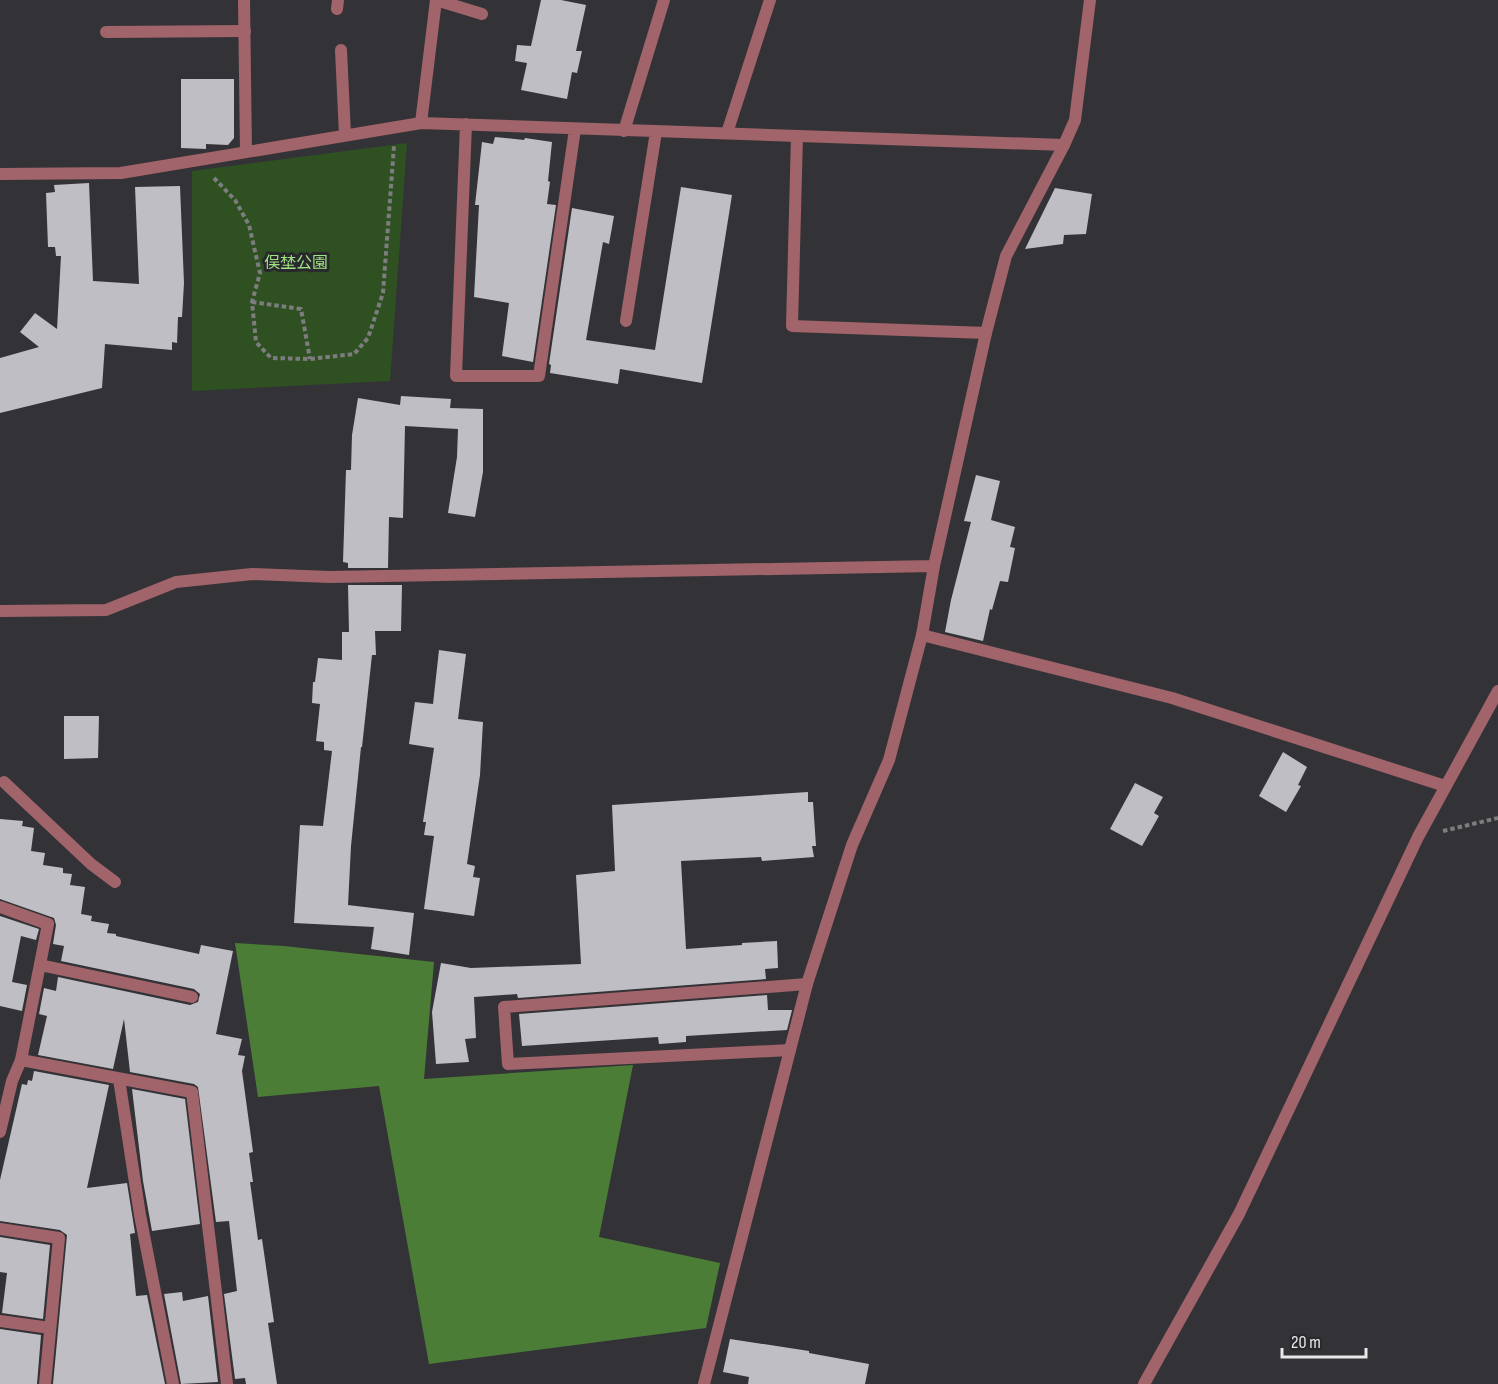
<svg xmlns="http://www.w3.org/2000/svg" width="1498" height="1384" viewBox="0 0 1498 1384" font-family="'Sofia Sans Condensed','Noto Sans JP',sans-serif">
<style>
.green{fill:#2f5121}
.forest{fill:#4b7d36}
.building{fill:#bebec4}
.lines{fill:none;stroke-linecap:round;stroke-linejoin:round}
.path{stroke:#7d7d80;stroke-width:4;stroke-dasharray:4.5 3;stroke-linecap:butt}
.service{stroke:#a1646a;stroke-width:12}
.minor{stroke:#a1646a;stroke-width:12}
.tertiary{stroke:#a1646a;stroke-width:12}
.labels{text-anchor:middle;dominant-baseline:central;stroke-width:6;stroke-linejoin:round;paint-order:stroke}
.park-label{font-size:16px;fill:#9fe483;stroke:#29292d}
</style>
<rect width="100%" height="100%" fill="#333337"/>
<!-- green -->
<path class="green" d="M 407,143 L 390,381 L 192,391 L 192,171 Z"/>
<!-- forest -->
<path class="forest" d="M 235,943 L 284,946 L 434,962 L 424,1079 L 633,1065 L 599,1237 L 720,1263 L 706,1328 L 429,1364 L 379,1086 L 258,1097 Z"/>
<!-- building -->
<path class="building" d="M 541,0 L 561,0 L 586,5 L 576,51 L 582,51 L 577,73 L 572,72 L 567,99 L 521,90 L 527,63 L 515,61 L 517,45 L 531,46 Z
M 181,79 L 234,79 L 234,138 L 228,145 L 206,144 L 206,149 L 181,148 Z
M 495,137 L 524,140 L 525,138 L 552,142 L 548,181 L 550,182 L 547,204 L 556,205 L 533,362 L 502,356 L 509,303 L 474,297 L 479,205 L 475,205 L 482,142 L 493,144 Z
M 89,183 L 93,281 L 139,284 L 135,187 L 180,186 L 184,283 L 182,317 L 178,317 L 177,343 L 172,342 L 172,350 L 105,344 L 102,388 L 0,413 L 0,358 L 39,347 L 20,332 L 35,313 L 57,329 L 61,256 L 56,256 L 55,247 L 48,247 L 46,193 L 55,192 L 54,185 Z
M 681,187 L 732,195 L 702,383 L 620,369 L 618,384 L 550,373 L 551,365 L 549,364 L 572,208 L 614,216 L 609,244 L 603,242 L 586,340 L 655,350 Z
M 1055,188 L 1092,194 L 1086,234 L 1064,235 L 1063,244 L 1025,249 Z
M 401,396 L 451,399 L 450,408 L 483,409 L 483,472 L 475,517 L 448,513 L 457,457 L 458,429 L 405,426 L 403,518 L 389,517 L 388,568 L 348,568 L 348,563 L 343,562 L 346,470 L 351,470 L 352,435 L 358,398 L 400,405 Z
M 976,475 L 1000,481 L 991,520 L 1015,527 L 1010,547 L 1015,548 L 1008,582 L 1000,581 L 992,610 L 990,609 L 983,641 L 945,632 L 951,600 L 971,522 L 964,521 Z
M 348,585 L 402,585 L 401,631 L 375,631 L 376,655 L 372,655 L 362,747 L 361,747 L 351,846 L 348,905 L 414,913 L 409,955 L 371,949 L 374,927 L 294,923 L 300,825 L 323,826 L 332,751 L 324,750 L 324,742 L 316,741 L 320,704 L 312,703 L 313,682 L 315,682 L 318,658 L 342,660 L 342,632 L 349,632 Z
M 439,650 L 466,654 L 458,719 L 483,722 L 480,775 L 467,864 L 475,866 L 473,877 L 480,878 L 474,916 L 424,909 L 434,836 L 424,835 L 426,822 L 423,822 L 434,748 L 409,744 L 415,702 L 433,704 Z
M 64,716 L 99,716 L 98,758 L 64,759 Z
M 1283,752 L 1307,767 L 1298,785 L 1301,786 L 1286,812 L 1259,796 Z
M 1135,783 L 1163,797 L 1154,813 L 1159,816 L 1142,846 L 1110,829 Z
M 808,792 L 808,802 L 813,802 L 816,846 L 812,846 L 814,857 L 762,861 L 761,857 L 681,861 L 686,949 L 742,945 L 742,943 L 777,941 L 778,968 L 765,969 L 766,979 L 518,998 L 517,994 L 474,997 L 476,1038 L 465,1039 L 469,1062 L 436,1064 L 432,1012 L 441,963 L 471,968 L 581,964 L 576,875 L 615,871 L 612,805 Z
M 0,819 L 23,821 L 22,826 L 34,828 L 31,851 L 45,853 L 43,865 L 63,868 L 63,873 L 72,874 L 70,885 L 85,887 L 81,914 L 92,916 L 91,921 L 109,924 L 107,933 L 116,934 L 116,936 L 199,954 L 201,945 L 233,951 L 216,1034 L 242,1039 L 238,1055 L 245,1056 L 242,1071 L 253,1152 L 249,1153 L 253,1182 L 250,1182 L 258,1240 L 262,1239 L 274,1322 L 268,1323 L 277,1384 L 246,1384 L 245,1378 L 235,1379 L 224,1294 L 237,1291 L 229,1221 L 216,1222 L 198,1087 L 194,1084 L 130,1072 L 124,1019 L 113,1069 L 38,1055 L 47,1016 L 39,1014 L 44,988 L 56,991 L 58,977 L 190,1005 L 198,1002 L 200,994 L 194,989 L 61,961 L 64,946 L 53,944 L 56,925 L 54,918 L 0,899 Z
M 0,916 L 39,929 L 36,940 L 21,936 L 12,982 L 27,985 L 22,1011 L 0,1006 Z
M 767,995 L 768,1010 L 792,1010 L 787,1030 L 686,1036 L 686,1042 L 659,1044 L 658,1037 L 522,1046 L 519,1014 Z
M 34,1071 L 109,1085 L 87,1188 L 127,1183 L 135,1233 L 130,1234 L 136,1296 L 147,1295 L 165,1384 L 53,1384 L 67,1235 L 60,1230 L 0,1221 L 0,1180 L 22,1084 L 27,1085 L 28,1080 L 32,1081 Z
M 132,1089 L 185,1099 L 200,1224 L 152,1231 L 143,1181 Z
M 0,1237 L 50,1245 L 43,1319 L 2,1313 L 7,1273 L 0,1272 Z
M 182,1292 L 183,1301 L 208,1296 L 218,1382 L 181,1384 L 164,1294 Z
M 0,1329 L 41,1335 L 37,1384 L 0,1384 Z
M 730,1339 L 809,1351 L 809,1353 L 869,1364 L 865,1384 L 748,1384 L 749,1377 L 723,1372 Z"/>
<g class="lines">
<!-- path -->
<path class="path" d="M 214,178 L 235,200 L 249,225 L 260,273 L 252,302 L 256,342 L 271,358 L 310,359 L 354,354 L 368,338 L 383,293 L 394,146
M 252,302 L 301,309 L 310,359
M 1443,831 L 1498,818"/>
<!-- service -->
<path class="service" d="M 436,0 L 482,14
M 337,9 L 338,0
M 106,32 L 245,31
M 341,50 L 345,135
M 624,131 L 664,0
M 727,133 L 770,0
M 797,136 L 792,326 L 986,333
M 922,635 L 1172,698 L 1445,786
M 40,965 L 192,997
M 790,1050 L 508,1064 L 504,1007 L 807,984
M 119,1079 L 140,1215 L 173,1384
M 0,1132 L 12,1081 L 21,1060
M 0,1321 L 50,1328"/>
<!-- minor -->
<path class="minor" d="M 244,0 L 246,152
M 421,123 L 436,0
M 466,124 L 456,376 L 539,376 L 575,129
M 0,174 L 121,173 L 421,123 L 1064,145 L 1006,256 L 986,333 L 934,566 L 922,635 L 889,760 L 852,845 L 807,984 L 704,1384
M 626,321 L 656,132
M 0,611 L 106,610 L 176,582 L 252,574 L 330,577 L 934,566
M 4,782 L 91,864 L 115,882
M 0,907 L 48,924 L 21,1060 L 192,1092 L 227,1384
M 0,1229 L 59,1238 L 45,1384
M 1144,1384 L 1239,1214 L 1418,837 L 1498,691"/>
<!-- tertiary -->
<path class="tertiary" d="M 1064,145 L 1075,120 L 1090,0"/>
</g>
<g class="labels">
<!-- park labels -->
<g class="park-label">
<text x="296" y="263">俣埜公園</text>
</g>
</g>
<!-- scale -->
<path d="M1282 1348v9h84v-9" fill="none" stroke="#e8e8eb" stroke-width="3"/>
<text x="1291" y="1348" font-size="18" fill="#e8e8eb" stroke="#29292d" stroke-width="4.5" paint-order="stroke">20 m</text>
</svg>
